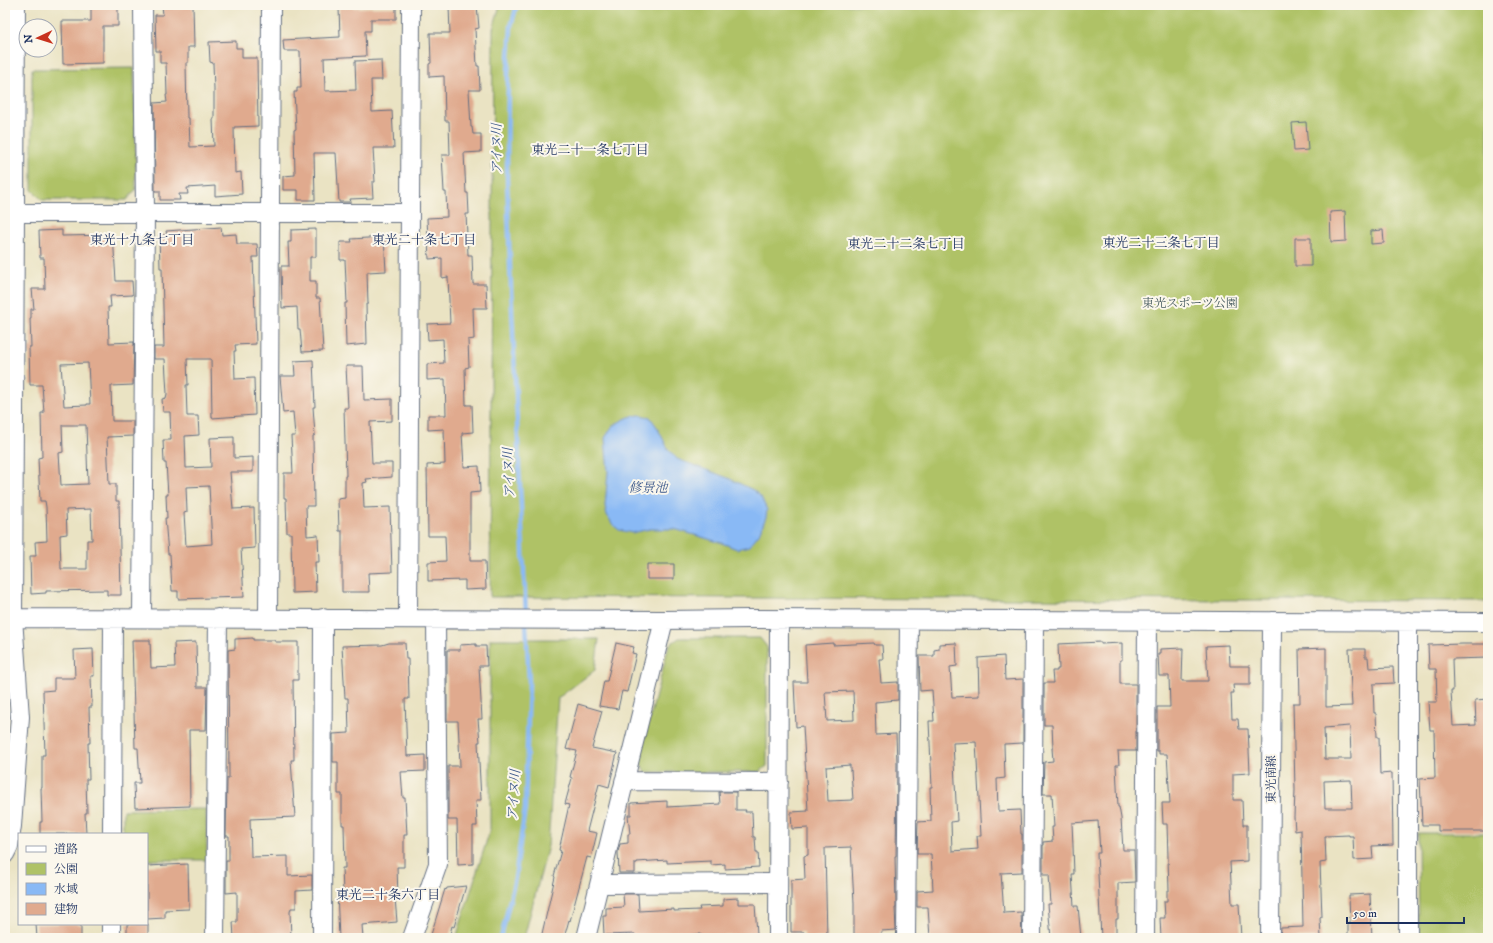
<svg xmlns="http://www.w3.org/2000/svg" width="1493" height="943" viewBox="0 0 1493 943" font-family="'IM FELL DW Pica','Noto Serif JP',serif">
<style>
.green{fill:#afc266;stroke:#657862}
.water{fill:#89b9f5;stroke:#5274aa}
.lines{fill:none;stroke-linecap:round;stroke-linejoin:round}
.stream{stroke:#89b9f5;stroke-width:4.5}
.building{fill:#e0aa8e;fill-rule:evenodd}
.minor-casing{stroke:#636e81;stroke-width:20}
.minor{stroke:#fff;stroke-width:18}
.labels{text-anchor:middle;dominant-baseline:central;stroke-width:4;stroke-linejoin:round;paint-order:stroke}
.park-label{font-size:12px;fill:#475b60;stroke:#fbf7ec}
.street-label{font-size:12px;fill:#1b2f5e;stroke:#fbf7ec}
.water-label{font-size:13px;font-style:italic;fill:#3c588b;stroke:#fbf7ec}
.neighbourhood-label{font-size:13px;fill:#1b2f5e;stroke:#fbf7ec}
</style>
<rect width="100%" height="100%" fill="#fbf7ec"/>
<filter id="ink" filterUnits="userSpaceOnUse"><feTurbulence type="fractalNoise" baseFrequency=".025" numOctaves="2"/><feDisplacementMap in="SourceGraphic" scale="8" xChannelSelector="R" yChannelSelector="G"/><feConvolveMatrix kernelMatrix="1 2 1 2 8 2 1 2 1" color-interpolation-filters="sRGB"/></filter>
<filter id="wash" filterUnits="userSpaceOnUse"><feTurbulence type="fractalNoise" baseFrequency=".012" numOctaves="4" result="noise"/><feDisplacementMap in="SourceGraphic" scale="16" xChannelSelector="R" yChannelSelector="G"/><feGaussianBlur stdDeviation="0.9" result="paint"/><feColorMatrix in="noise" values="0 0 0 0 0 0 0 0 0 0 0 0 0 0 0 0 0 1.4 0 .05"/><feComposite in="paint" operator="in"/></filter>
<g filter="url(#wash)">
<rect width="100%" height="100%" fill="#eae3c3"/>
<!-- green -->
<path class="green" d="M 500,5 L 1488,5 L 1488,601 L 490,597 L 493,29 Z
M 134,68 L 136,189 L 127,200 L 42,200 L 32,190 L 32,69 Z
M 679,638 L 760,638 L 767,647 L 767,766 L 759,772 L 645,772 L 639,760 L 669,645 Z
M 490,639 L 599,639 L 595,670 L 558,698 L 548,846 L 524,938 L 456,938 L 490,830 Z
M 206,809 L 207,860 L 147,860 L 147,834 L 123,834 L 123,810 Z
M 1488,833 L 1488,938 L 1419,938 L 1418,833 Z"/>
<!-- water -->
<path class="water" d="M 639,415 L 650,417 L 657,427 L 668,449 L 677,459 L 728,478 L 753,490 L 761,497 L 767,510 L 766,517 L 759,534 L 749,546 L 737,549 L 722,543 L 674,529 L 650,529 L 632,533 L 619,530 L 613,525 L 607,515 L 605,506 L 608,472 L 605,438 L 612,427 L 619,422 L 629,417 Z"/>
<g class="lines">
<!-- stream -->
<path class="stream" d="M 517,5 L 511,26 L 508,75 L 507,178 L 510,266 L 526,616
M 501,938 L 515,878 L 525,809 L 529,683 L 526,623"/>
</g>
<g id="blocks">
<!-- building -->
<path class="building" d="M 91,5 L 115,5 L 115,7 L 118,7 L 118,26 L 103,26 L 103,63 L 63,64 L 62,21 L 91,21 Z
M 162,5 L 193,5 L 194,47 L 188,47 L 188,63 L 186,63 L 187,118 L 189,118 L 190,147 L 214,146 L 213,119 L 214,119 L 214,89 L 213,63 L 210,62 L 209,42 L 236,41 L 236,48 L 242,48 L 242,58 L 257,58 L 258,126 L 234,127 L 235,173 L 241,172 L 242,194 L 215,196 L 215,186 L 187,188 L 188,194 L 179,194 L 180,200 L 160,200 L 160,191 L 155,191 L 154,103 L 167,102 L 166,95 L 167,95 L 166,63 L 160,63 L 160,51 L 156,51 L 155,15 L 163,15 Z
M 477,5 L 479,28 L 475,29 L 477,66 L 479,66 L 480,90 L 469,90 L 471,127 L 472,127 L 473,134 L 481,134 L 481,152 L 464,153 L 466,193 L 468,193 L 469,214 L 466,214 L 468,255 L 472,255 L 473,284 L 486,284 L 487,308 L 473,308 L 474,339 L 468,340 L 469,367 L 465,368 L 466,405 L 472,405 L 473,432 L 462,433 L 464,467 L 479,466 L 480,492 L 470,493 L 470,561 L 485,561 L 486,589 L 465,590 L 465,580 L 428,581 L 428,562 L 446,561 L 445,536 L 428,536 L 427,465 L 445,464 L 444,429 L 428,430 L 428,415 L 446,415 L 445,379 L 427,380 L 427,364 L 444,363 L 443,339 L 428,340 L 427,324 L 450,323 L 448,277 L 442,278 L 442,258 L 429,259 L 427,218 L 447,217 L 446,192 L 444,192 L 442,155 L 450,155 L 449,121 L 445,121 L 444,76 L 429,77 L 429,64 L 431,63 L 430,33 L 450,33 L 449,6 Z
M 396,7 L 396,19 L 371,19 L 371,31 L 365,31 L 366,56 L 324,58 L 325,91 L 356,90 L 355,61 L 381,60 L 382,80 L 371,80 L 372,112 L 392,111 L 394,148 L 373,148 L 375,182 L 372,182 L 373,198 L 350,199 L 351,202 L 339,202 L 336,153 L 314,153 L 315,200 L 298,200 L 298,190 L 283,190 L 283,176 L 295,175 L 294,130 L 296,129 L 294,92 L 297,92 L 297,88 L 301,88 L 300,51 L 284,51 L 283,40 L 340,37 L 339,8 Z
M 1306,122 L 1308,150 L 1294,151 L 1292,123 Z
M 1345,211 L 1346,241 L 1331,242 L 1330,212 Z
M 221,227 L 222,235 L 236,234 L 237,244 L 257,244 L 258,257 L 253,257 L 256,344 L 235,345 L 236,351 L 234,351 L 235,379 L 254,378 L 255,415 L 212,418 L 211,359 L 187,359 L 188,385 L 186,385 L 187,416 L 198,416 L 199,435 L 185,436 L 186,468 L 211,467 L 210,438 L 234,437 L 234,458 L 253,457 L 253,472 L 230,472 L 233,509 L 254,508 L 255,548 L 241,549 L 244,597 L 178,599 L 178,591 L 172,591 L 170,554 L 168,554 L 165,518 L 167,518 L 166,495 L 168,495 L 166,463 L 164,463 L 163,440 L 171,440 L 170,412 L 163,412 L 162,399 L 166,398 L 167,394 L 165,359 L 154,359 L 154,347 L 164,347 L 162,268 L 160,268 L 159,235 L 167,235 L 166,231 ZM 209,486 L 212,544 L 186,546 L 184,513 L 187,512 L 186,487 Z
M 316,229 L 316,257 L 310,257 L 310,281 L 316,281 L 316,298 L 320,298 L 323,351 L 302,352 L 300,329 L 298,329 L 297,307 L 282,308 L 281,266 L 289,266 L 288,242 L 291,242 L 291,230 Z
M 62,230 L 62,236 L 113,235 L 116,281 L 132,281 L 133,295 L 110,296 L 111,307 L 108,307 L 109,343 L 134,342 L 133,385 L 111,386 L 112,421 L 133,421 L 133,436 L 107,437 L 109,484 L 116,484 L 116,501 L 119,501 L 121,595 L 107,595 L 107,590 L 46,591 L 46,593 L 31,594 L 30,556 L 36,556 L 35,542 L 47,541 L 46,507 L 45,501 L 40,501 L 38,458 L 42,457 L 41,413 L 44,413 L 42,385 L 30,385 L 29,347 L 31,347 L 30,318 L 31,318 L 31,309 L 34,309 L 32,289 L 45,289 L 44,258 L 40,258 L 39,231 ZM 88,363 L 90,404 L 87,404 L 87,405 L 64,406 L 61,364 ZM 62,425 L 86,425 L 88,484 L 61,485 L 59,453 L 63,452 ZM 91,509 L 92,540 L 87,540 L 87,569 L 61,569 L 60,535 L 67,534 L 66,510 Z
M 1383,230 L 1384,243 L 1371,244 L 1371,231 Z
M 384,237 L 386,271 L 367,272 L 368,304 L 366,304 L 367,344 L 346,346 L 345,303 L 347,303 L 345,260 L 340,260 L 340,242 L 352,242 L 351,239 Z
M 1295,238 L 1311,238 L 1311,266 L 1295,266 Z
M 313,360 L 315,407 L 313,407 L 315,435 L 313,436 L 314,506 L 306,506 L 307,536 L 318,535 L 319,562 L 315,562 L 316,592 L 292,593 L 291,533 L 287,533 L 286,498 L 284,498 L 284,473 L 293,473 L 291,436 L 295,436 L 293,412 L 283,413 L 280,376 L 295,376 L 294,361 Z
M 346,366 L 363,366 L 364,400 L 392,399 L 392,421 L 370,422 L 372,463 L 392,463 L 392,477 L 366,479 L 367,482 L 363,483 L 364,508 L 390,507 L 392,572 L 368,573 L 369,592 L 342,592 L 342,531 L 339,531 L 338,499 L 345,498 L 345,476 L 346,476 L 344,408 L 348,408 Z
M 647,564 L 674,564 L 674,579 L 647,579 Z
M 253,638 L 253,640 L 275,640 L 275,642 L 298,642 L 298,680 L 293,680 L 294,760 L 291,760 L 295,817 L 250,819 L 251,857 L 288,856 L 288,876 L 312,875 L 312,890 L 296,891 L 296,908 L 291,908 L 290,912 L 291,938 L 234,938 L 233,922 L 237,922 L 237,892 L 226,893 L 226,861 L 229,861 L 229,836 L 226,836 L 227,778 L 229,778 L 228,650 L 235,649 L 235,639 Z
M 132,640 L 150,640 L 151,668 L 175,667 L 174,643 L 196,642 L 197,687 L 207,687 L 206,730 L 189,730 L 190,806 L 135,808 L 134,783 L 140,783 L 138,748 L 135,748 Z
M 1101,642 L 1101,644 L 1122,643 L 1122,660 L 1120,660 L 1120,684 L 1136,684 L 1136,751 L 1118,751 L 1119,765 L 1116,765 L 1118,807 L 1119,807 L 1121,818 L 1123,850 L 1134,850 L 1135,882 L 1118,883 L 1118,919 L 1116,919 L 1116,938 L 1101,938 L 1097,853 L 1100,853 L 1098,821 L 1072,823 L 1073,846 L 1074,874 L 1072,874 L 1074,906 L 1078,906 L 1081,938 L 1051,938 L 1048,904 L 1051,904 L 1049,875 L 1043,875 L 1043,842 L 1053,841 L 1052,827 L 1054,827 L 1052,794 L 1043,794 L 1044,762 L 1053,761 L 1052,748 L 1053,748 L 1052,725 L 1044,725 L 1044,683 L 1053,683 L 1052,671 L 1057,671 L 1057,669 L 1059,669 L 1058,644 Z
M 389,643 L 405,643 L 406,659 L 408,659 L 409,699 L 405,699 L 407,756 L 425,755 L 425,771 L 401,772 L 403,798 L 405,798 L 407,835 L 404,835 L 404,867 L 397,867 L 398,898 L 395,898 L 397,922 L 362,925 L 363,938 L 339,938 L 337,892 L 343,892 L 342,868 L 345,868 L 344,825 L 342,825 L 342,794 L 338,794 L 338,762 L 333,762 L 333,734 L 349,733 L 348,698 L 345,698 L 342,646 L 382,645 Z
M 616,643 L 634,647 L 632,653 L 636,654 L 627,692 L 622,691 L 618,709 L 599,706 L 604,681 L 607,681 Z
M 833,643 L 833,645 L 874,643 L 875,645 L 882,645 L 883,659 L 879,659 L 881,683 L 898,682 L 898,700 L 875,702 L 876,735 L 896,734 L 897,764 L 896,856 L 895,856 L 896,908 L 895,908 L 896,930 L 881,931 L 881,938 L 854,938 L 854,903 L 851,847 L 825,848 L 827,938 L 804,938 L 804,932 L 791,932 L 791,880 L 805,879 L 804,856 L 808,855 L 808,828 L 792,829 L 791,812 L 808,811 L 803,726 L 796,727 L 794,682 L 807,682 L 805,645 ZM 853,691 L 854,720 L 827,721 L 825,692 ZM 850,765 L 850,771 L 851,770 L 853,800 L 828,801 L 826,767 Z
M 956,643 L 957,666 L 950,667 L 952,697 L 979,696 L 978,658 L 1004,656 L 1005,680 L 1023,679 L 1023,743 L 1004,744 L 1005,778 L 997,779 L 998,811 L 1020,810 L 1021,834 L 1022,834 L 1022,872 L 1001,873 L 1004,913 L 1021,912 L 1022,938 L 930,938 L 928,907 L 917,907 L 917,891 L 933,890 L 931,854 L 917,854 L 918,822 L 931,821 L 930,787 L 932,787 L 929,721 L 934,721 L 932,690 L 920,691 L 919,656 L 934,656 L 934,650 L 939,649 L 939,644 ZM 976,742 L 981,836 L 977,836 L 978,849 L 952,851 L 951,822 L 957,821 L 953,743 Z
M 476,644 L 476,646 L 486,646 L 487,666 L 479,666 L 482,719 L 478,719 L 480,742 L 478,742 L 481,800 L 476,800 L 477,826 L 473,826 L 473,864 L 458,865 L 457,820 L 448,820 L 448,766 L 460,766 L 459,741 L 458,721 L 447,721 L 447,650 L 460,650 L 460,645 Z
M 1463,644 L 1488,644 L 1488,658 L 1452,659 L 1453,691 L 1451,691 L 1453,726 L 1476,725 L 1475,700 L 1488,699 L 1488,831 L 1438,831 L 1438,825 L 1422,825 L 1420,779 L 1435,778 L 1434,730 L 1430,730 L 1428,702 L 1437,702 L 1436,669 L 1429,669 L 1428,645 Z
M 1229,645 L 1230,666 L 1250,666 L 1250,685 L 1233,685 L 1234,693 L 1231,693 L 1232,719 L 1238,719 L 1239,729 L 1248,729 L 1249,750 L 1250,773 L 1233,774 L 1233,800 L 1242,800 L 1243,825 L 1247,825 L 1247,861 L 1230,862 L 1232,904 L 1239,904 L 1241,938 L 1161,938 L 1160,918 L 1165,918 L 1164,901 L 1167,901 L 1167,891 L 1169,891 L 1167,824 L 1163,824 L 1162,803 L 1170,803 L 1167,754 L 1159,754 L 1159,751 L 1157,751 L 1157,707 L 1170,707 L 1169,676 L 1159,676 L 1158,654 L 1160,654 L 1160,649 L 1183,648 L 1182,681 L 1208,681 L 1206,646 Z
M 1326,648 L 1326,707 L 1352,706 L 1349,649 L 1365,649 L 1365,657 L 1368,657 L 1369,668 L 1393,667 L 1394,683 L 1373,684 L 1374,713 L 1376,713 L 1377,737 L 1379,737 L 1380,774 L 1392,773 L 1393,845 L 1372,846 L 1373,859 L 1354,860 L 1353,836 L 1349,836 L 1349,835 L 1325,836 L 1326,862 L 1320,863 L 1322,917 L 1320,918 L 1321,938 L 1280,938 L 1281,928 L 1303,927 L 1301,830 L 1295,831 L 1294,817 L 1295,790 L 1293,703 L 1300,703 L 1299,649 ZM 1349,726 L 1350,727 L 1351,759 L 1325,759 L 1324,728 ZM 1351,780 L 1352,808 L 1325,808 L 1324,781 Z
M 93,649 L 94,676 L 91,676 L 92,707 L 89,707 L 90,743 L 88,743 L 89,779 L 86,779 L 87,813 L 85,813 L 86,834 L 40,834 L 40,822 L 42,822 L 41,788 L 42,788 L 42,755 L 45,755 L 43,691 L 54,690 L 54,678 L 75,678 L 74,650 Z
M 578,704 L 602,711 L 592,748 L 617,753 L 609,787 L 599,784 L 587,831 L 597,833 L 591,858 L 587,857 L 570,921 L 569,920 L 564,938 L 541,938 L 555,877 L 554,876 L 561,851 L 559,850 L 569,805 L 565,804 L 572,778 L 570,777 L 577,751 L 566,749 Z
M 719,792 L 736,792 L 736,810 L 746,810 L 745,812 L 752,812 L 753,837 L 755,837 L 756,852 L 758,852 L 759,867 L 725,869 L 725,864 L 711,865 L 711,861 L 667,863 L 667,860 L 637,862 L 637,863 L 635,863 L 635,873 L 619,873 L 618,852 L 620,844 L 628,843 L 628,834 L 630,834 L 628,815 L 631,815 L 631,803 L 667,801 L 667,807 L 720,804 Z
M 188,864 L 189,909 L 165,910 L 165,918 L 147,919 L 147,866 Z
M 466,886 L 454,927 L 452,926 L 449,938 L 430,938 L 445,889 L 446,890 L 447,888 Z
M 623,894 L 638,894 L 639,911 L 674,909 L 674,911 L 700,910 L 699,907 L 723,906 L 723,899 L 738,898 L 738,904 L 755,904 L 757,934 L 701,937 L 701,934 L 635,937 L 635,934 L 604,935 L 603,916 L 606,916 L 606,908 L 624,907 Z
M 1370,894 L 1372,938 L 1348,938 L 1348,923 L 1350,923 L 1349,895 Z
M 36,924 L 81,924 L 81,938 L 37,938 Z
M 127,924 L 148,924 L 148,938 L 127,938 Z"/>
</g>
</g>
<g filter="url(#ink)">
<use href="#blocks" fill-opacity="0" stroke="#636e81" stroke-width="1"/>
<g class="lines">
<!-- minor casing -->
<g class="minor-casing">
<path id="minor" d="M 5,213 L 410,213
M 5,618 L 664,620 L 748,619 L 1488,622
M 142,618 L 145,212 L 143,5
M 268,618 L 271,5
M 408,619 L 411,5
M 1408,621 L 1408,938
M 624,781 L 779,782
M 112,834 L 113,618
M 5,854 L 9,846 L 12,826 L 20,717 L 13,618 L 16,5
M 600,884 L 778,883
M 111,938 L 111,924
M 215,938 L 218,618
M 322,938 L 323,618
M 412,938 L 438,864 L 436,619
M 586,938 L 664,620
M 778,938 L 779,619
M 906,938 L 909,620
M 1032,938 L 1034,620
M 1145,938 L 1147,621
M 1270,938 L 1272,621"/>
</g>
<!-- minor -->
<use href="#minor" class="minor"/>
</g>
</g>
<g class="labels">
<!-- park labels -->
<g class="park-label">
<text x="1190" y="303">東光スポーツ公園</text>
</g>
<!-- street labels -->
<g class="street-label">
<text transform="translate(1271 779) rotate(-90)">東光南線</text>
</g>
<!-- water labels -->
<g class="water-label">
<text transform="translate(497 149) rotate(-90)">アイヌ川</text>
<text transform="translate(509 473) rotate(-92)">アイヌ川</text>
<text x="648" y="488">修景池</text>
<text transform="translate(514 795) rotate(-86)">アイヌ川</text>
</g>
<!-- neighbourhood labels -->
<g class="neighbourhood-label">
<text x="590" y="150">東光二十一条七丁目</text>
<text x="142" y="240">東光十九条七丁目</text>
<text x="424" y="240">東光二十条七丁目</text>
<text x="1161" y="243">東光二十三条七丁目</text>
<text x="906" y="244">東光二十二条七丁目</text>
<text x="388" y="895">東光二十条六丁目</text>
</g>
</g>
<!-- margin -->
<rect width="1493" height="943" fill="none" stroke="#fbf7ec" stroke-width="20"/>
<!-- legend -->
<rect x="18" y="833" width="130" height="92" fill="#fbf7ec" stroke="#a1a7b3"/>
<rect x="26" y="846" width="20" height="6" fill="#ffffff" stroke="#a1a7b3"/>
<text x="54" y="853" font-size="12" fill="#1b2f5e">道路</text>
<rect x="26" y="863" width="20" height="12" fill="#afc266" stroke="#a1a7b3"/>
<text x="54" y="873" font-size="12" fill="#1b2f5e">公園</text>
<rect x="26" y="883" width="20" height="12" fill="#89b9f5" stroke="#a1a7b3"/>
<text x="54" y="893" font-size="12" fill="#1b2f5e">水域</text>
<rect x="26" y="903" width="20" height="12" fill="#e0aa8e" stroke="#a1a7b3"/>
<text x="54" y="913" font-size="12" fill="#1b2f5e">建物</text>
<!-- north arrow -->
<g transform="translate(38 38) rotate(266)"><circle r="19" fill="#fbf7ec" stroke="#a1a7b3"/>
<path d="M0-3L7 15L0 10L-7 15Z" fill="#c8321e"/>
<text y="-6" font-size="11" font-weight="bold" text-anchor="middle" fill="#1b2f5e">N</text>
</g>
<!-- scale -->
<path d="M1347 917v6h117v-6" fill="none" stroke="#1b2f5e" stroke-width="2"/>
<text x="1353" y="917" font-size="12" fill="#1b2f5e" stroke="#fbf7ec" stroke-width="3" paint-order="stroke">50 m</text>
</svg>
